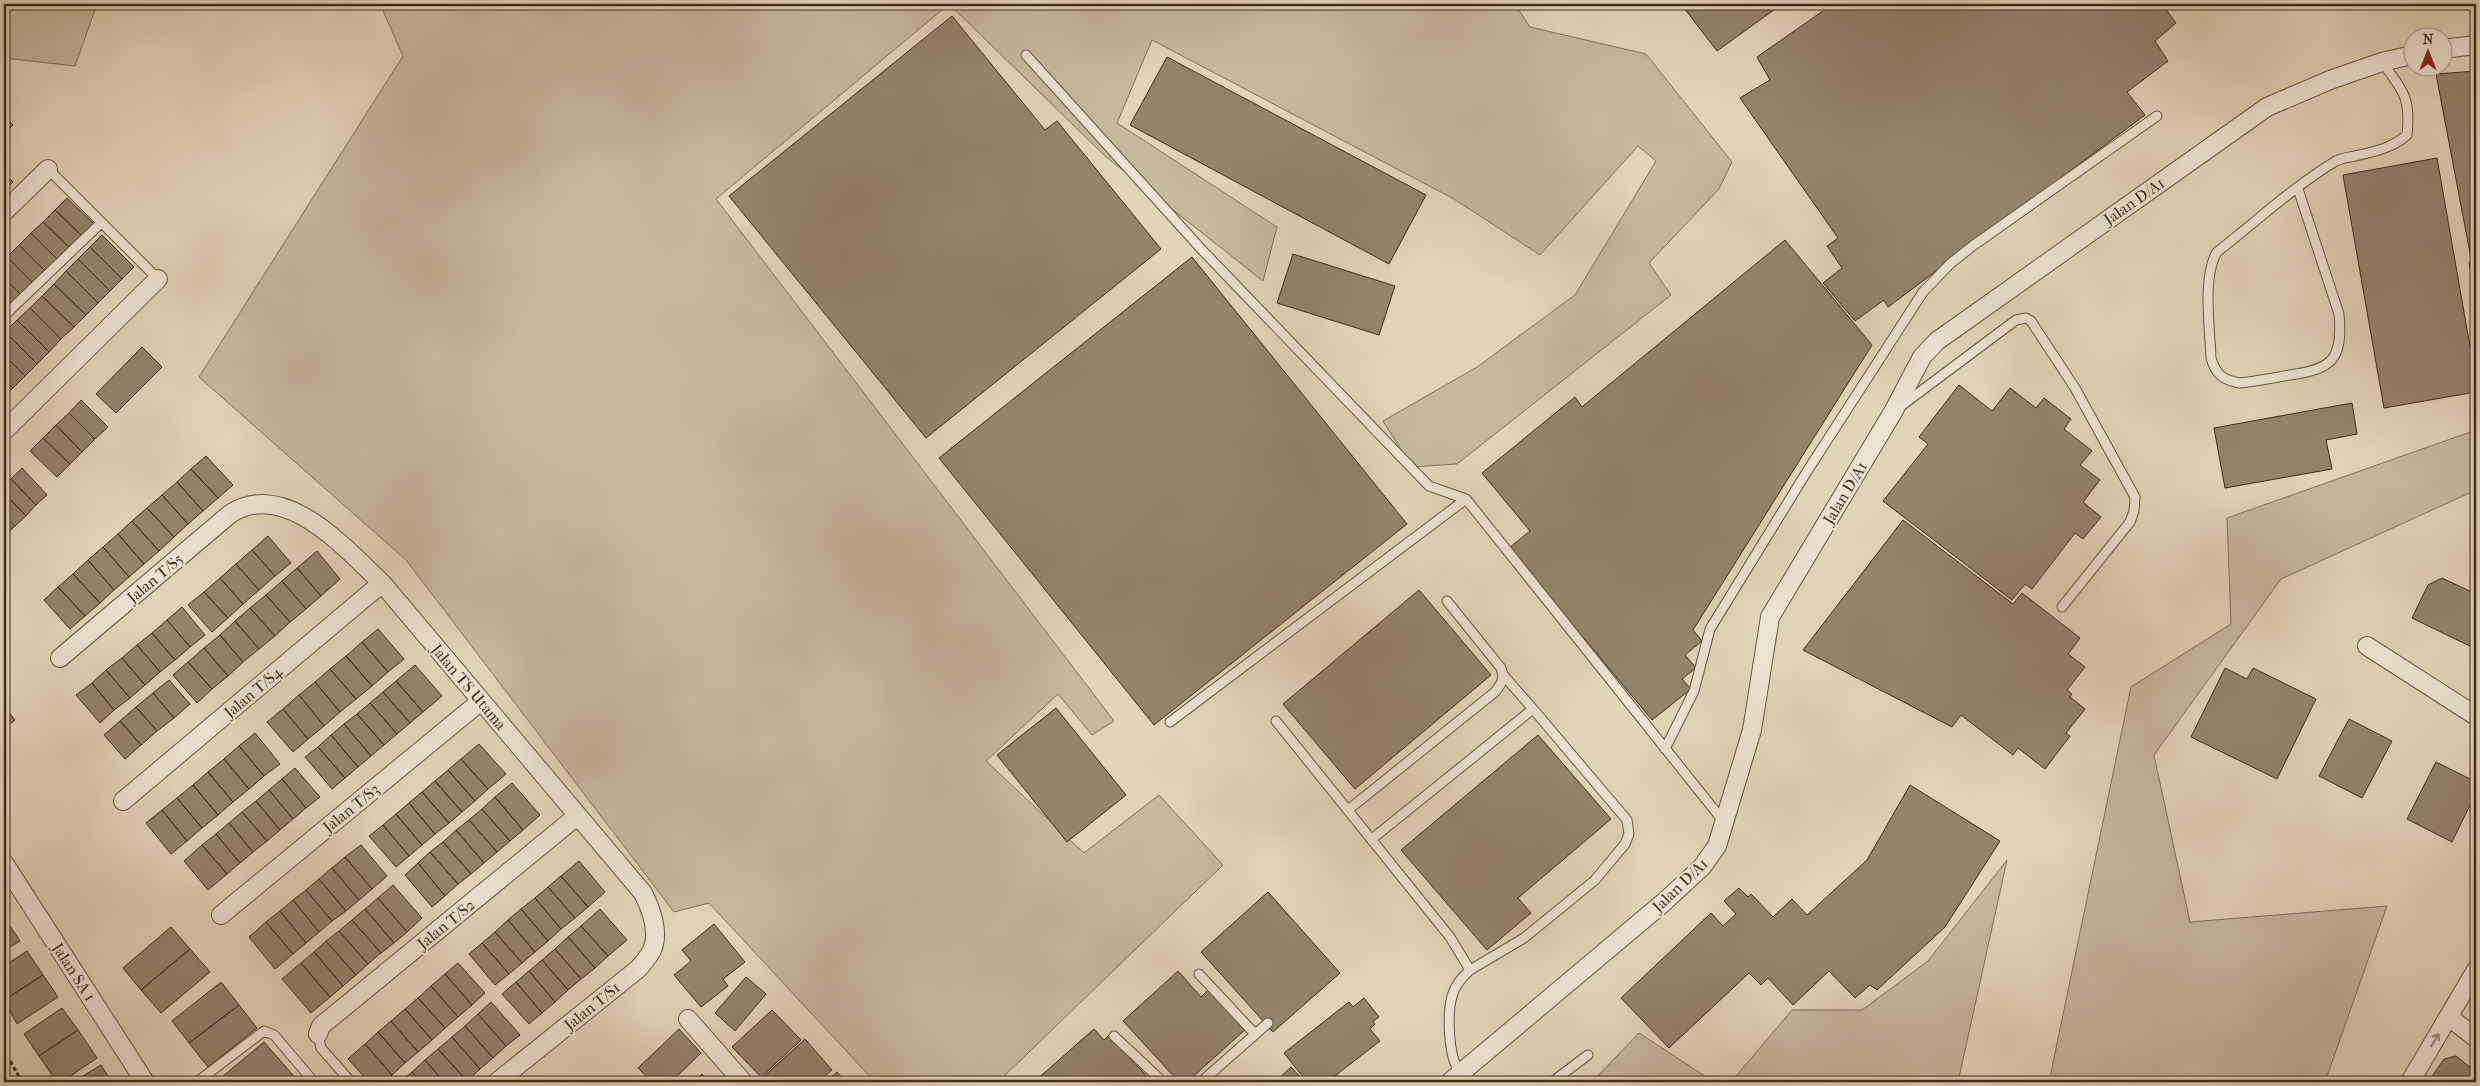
<svg xmlns="http://www.w3.org/2000/svg" width="2480" height="1086" viewBox="0 0 2480 1086" font-family="'IM FELL French Canon',serif">
<style>
.green{fill:#c5b89d;stroke:#81735b}
.building{fill:#92846c;stroke:#3d2e19}
.lines{fill:none;stroke-linecap:round;stroke-linejoin:round}
.service-casing{stroke:#665841;stroke-width:11}
.minor-casing{stroke:#665841;stroke-width:20}
.path{stroke:#3d2e19;stroke-width:3;stroke-dasharray:4 2.5;stroke-linecap:butt}
.service{stroke:#ece3d1;stroke-width:9}
.minor{stroke:#ece3d1;stroke-width:18}
.oneway{stroke:#948875}
.labels{text-anchor:middle;dominant-baseline:central;stroke-width:4;stroke-linejoin:round;paint-order:stroke}
.street-label{font-size:16px;fill:#3d2e19;stroke:#ece3d1}
</style>
<rect width="100%" height="100%" fill="#e1d4b8"/>
<filter id="stains"><feTurbulence type="fractalNoise" baseFrequency=".004" numOctaves="4"/><feColorMatrix values="0 0 0 0 .2 0 0 0 0 .09 0 0 0 0 .02 0 0 0 .5 -.17"/></filter>
<radialGradient id="worn" r=".72"><stop offset=".6" stop-color="#630" stop-opacity="0"/><stop offset="1" stop-color="#630" stop-opacity=".3"/></radialGradient>
<!-- green -->
<path class="green" d="M 4,4 L 97,4 L 75,66 L 4,58 Z
M 380,4 L 1515,4 L 1530,27 L 1646,54 L 1732,162 L 1719,189 L 1649,263 L 1671,295 L 1457,464 L 1412,467 L 1383,421 L 1477,367 L 1575,295 L 1656,161 L 1638,146 L 1540,255 L 1454,199 L 1152,40 L 1117,123 L 1277,227 L 1263,281 L 1106,157 L 949,4 L 716,199 L 1114,721 L 1092,735 L 1058,694 L 986,761 L 1084,853 L 1159,795 L 1223,865 L 998,1082 L 875,1082 L 709,903 L 674,912 L 406,560 L 199,377 L 403,56 Z
M 2476,430 L 2476,490 L 2281,579 L 2154,755 L 2190,922 L 2387,906 L 2325,1082 L 2049,1082 L 2131,687 L 2231,624 L 2227,518 Z
M 2007,860 L 1958,1082 L 1731,1082 L 1792,1010 L 1862,1010 L 1928,961 Z
M 1639,1033 L 1714,1082 L 1592,1082 Z"/>
<!-- building -->
<path class="building" d="M 1681,4 L 1782,4 L 1717,51 Z
M 1833,4 L 2162,4 L 2176,23 L 2155,41 L 2168,61 L 2127,92 L 2145,115 L 1888,307 L 1884,300 L 1855,321 L 1823,283 L 1842,268 L 1827,246 L 1838,238 L 1740,98 L 1770,80 L 1757,57 Z
M 952,16 L 1045,130 L 1057,121 L 1161,249 L 926,438 L 729,196 Z
M 1167,57 L 1426,195 L 1389,264 L 1130,125 Z
M 2476,71 L 2476,252 L 2470,253 L 2436,74 Z
M 4,116 L 13,125 L 4,133 Z
M 2437,158 L 2476,381 L 2476,392 L 2384,408 L 2343,175 Z
M 4,173 L 13,182 L 4,191 Z
M 67,198 L 96,226 L 84,238 L 55,210 Z
M 55,210 L 84,238 L 72,250 L 43,222 Z
M 43,222 L 72,250 L 60,262 L 31,233 Z
M 31,233 L 60,262 L 48,274 L 19,245 Z
M 102,235 L 134,267 L 122,279 L 90,247 Z
M 1785,240 L 1872,345 L 1693,630 L 1702,641 L 1685,655 L 1696,668 L 1682,679 L 1691,689 L 1652,720 L 1509,548 L 1530,531 L 1482,473 L 1575,397 L 1582,407 Z
M 19,245 L 48,274 L 36,286 L 7,257 Z
M 90,247 L 122,279 L 110,291 L 78,259 Z
M 1293,254 L 1395,286 L 1379,335 L 1277,303 Z
M 7,257 L 36,286 L 24,298 L 4,278 L 4,261 Z
M 1192,257 L 1407,524 L 1154,725 L 939,458 Z
M 78,259 L 110,291 L 98,303 L 66,271 Z
M 2476,261 L 2476,301 L 2469,262 Z
M 66,271 L 98,303 L 86,315 L 54,284 Z
M 4,278 L 24,298 L 12,310 L 4,302 Z
M 54,284 L 86,315 L 74,327 L 42,296 Z
M 42,296 L 74,327 L 61,339 L 30,308 Z
M 30,308 L 61,339 L 49,352 L 17,320 Z
M 17,320 L 49,352 L 37,364 L 5,332 Z
M 5,332 L 37,364 L 25,376 L 4,355 Z
M 142,347 L 162,367 L 116,413 L 96,394 Z
M 4,355 L 25,376 L 13,388 L 4,379 Z
M 4,379 L 13,388 L 4,397 Z
M 1959,385 L 1992,411 L 2010,388 L 2036,408 L 2044,398 L 2071,419 L 2064,429 L 2092,451 L 2080,465 L 2100,480 L 2083,502 L 2101,517 L 2083,539 L 2075,533 L 2032,589 L 2025,584 L 2012,600 L 1883,501 L 1928,444 L 1919,437 Z
M 81,400 L 108,427 L 95,439 L 69,413 Z
M 2352,403 L 2357,434 L 2326,440 L 2332,469 L 2225,488 L 2214,428 Z
M 69,413 L 95,439 L 82,452 L 56,425 Z
M 56,425 L 82,452 L 70,464 L 43,438 Z
M 43,438 L 70,464 L 57,477 L 30,451 Z
M 206,456 L 233,485 L 218,498 L 191,469 Z
M 22,468 L 47,495 L 36,505 L 11,479 Z
M 191,469 L 218,498 L 203,511 L 177,482 Z
M 11,479 L 36,505 L 26,516 L 4,493 L 4,485 Z
M 177,482 L 203,511 L 188,524 L 162,495 Z
M 4,493 L 26,516 L 15,526 L 4,515 Z
M 162,495 L 188,524 L 174,537 L 147,508 Z
M 147,508 L 174,537 L 159,551 L 132,521 Z
M 4,515 L 15,526 L 4,536 Z
M 1903,520 L 2013,604 L 2022,593 L 2080,638 L 2068,654 L 2085,667 L 2067,690 L 2072,694 L 2070,697 L 2085,709 L 2066,733 L 2070,736 L 2045,769 L 2018,748 L 2013,755 L 1961,715 L 1952,727 L 1803,650 Z
M 132,521 L 159,551 L 144,564 L 118,534 Z
M 118,534 L 144,564 L 129,577 L 103,547 Z
M 268,536 L 291,563 L 275,576 L 252,550 Z
M 103,547 L 129,577 L 114,590 L 88,560 Z
M 252,550 L 275,576 L 259,590 L 236,564 Z
M 317,551 L 340,579 L 321,596 L 297,568 Z
M 88,560 L 114,590 L 100,603 L 73,574 Z
M 236,564 L 259,590 L 243,604 L 220,578 Z
M 297,568 L 321,596 L 306,609 L 282,581 Z
M 73,574 L 100,603 L 85,616 L 58,587 Z
M 220,578 L 243,604 L 228,618 L 204,592 Z
M 2442,578 L 2476,594 L 2476,649 L 2412,618 L 2428,585 Z
M 282,581 L 306,609 L 290,622 L 266,595 Z
M 58,587 L 85,616 L 70,629 L 44,600 Z
M 1419,590 L 1491,675 L 1355,789 L 1283,704 Z
M 204,592 L 228,618 L 212,632 L 188,605 Z
M 266,595 L 290,622 L 275,636 L 250,608 Z
M 182,607 L 205,635 L 190,647 L 167,620 Z
M 250,608 L 275,636 L 259,649 L 235,621 Z
M 167,620 L 190,647 L 175,660 L 152,633 Z
M 235,621 L 259,649 L 243,662 L 220,635 Z
M 378,629 L 404,659 L 388,672 L 362,642 Z
M 152,633 L 175,660 L 160,672 L 137,645 Z
M 220,635 L 243,662 L 228,676 L 204,648 Z
M 362,642 L 388,672 L 372,686 L 346,656 Z
M 137,645 L 160,672 L 145,685 L 122,658 Z
M 204,648 L 228,676 L 212,689 L 188,662 Z
M 346,656 L 372,686 L 356,699 L 330,669 Z
M 122,658 L 145,685 L 130,698 L 106,670 Z
M 188,662 L 212,689 L 197,703 L 173,675 Z
M 415,665 L 442,696 L 423,712 L 396,681 Z
M 2225,668 L 2247,679 L 2253,668 L 2316,699 L 2277,779 L 2191,737 Z
M 330,669 L 356,699 L 340,712 L 315,682 Z
M 106,670 L 130,698 L 114,710 L 92,683 Z
M 169,680 L 190,704 L 174,718 L 153,693 Z
M 396,681 L 423,712 L 410,723 L 383,692 Z
M 315,682 L 340,712 L 324,726 L 299,695 Z
M 92,683 L 114,710 L 100,723 L 76,695 Z
M 383,692 L 410,723 L 397,734 L 370,703 Z
M 153,693 L 174,718 L 157,731 L 136,707 Z
M 299,695 L 324,726 L 308,739 L 283,709 Z
M 370,703 L 397,734 L 384,745 L 357,714 Z
M 4,706 L 15,720 L 4,729 Z
M 136,707 L 157,731 L 141,745 L 120,721 Z
M 1056,708 L 1126,795 L 1067,842 L 997,755 Z
M 283,709 L 308,739 L 293,752 L 267,722 Z
M 357,714 L 384,745 L 371,756 L 344,724 Z
M 2349,719 L 2392,741 L 2362,798 L 2319,776 Z
M 120,721 L 141,745 L 125,759 L 104,735 Z
M 344,724 L 371,756 L 358,767 L 331,735 Z
M 255,733 L 280,764 L 264,776 L 239,746 Z
M 331,735 L 358,767 L 345,778 L 318,747 Z
M 1538,735 L 1611,819 L 1518,898 L 1531,913 L 1487,950 L 1401,850 Z
M 479,744 L 506,774 L 488,789 L 461,759 Z
M 239,746 L 264,776 L 249,789 L 224,759 Z
M 318,747 L 345,778 L 332,789 L 305,757 Z
M 224,759 L 249,789 L 233,802 L 208,772 Z
M 461,759 L 488,789 L 475,801 L 448,770 Z
M 2436,762 L 2476,782 L 2476,793 L 2452,842 L 2407,819 Z
M 295,768 L 320,797 L 306,808 L 282,779 Z
M 448,770 L 475,801 L 462,812 L 435,781 Z
M 208,772 L 233,802 L 218,815 L 193,785 Z
M 282,779 L 306,808 L 293,819 L 269,790 Z
M 435,781 L 462,812 L 449,823 L 422,792 Z
M 512,783 L 540,815 L 523,830 L 495,797 Z
M 193,785 L 218,815 L 202,828 L 177,798 Z
M 1910,785 L 2000,841 L 1945,927 L 1877,990 L 1870,985 L 1855,998 L 1829,971 L 1793,1005 L 1768,978 L 1761,985 L 1749,973 L 1669,1048 L 1621,998 L 1711,913 L 1723,926 L 1736,914 L 1724,901 L 1739,888 L 1748,897 L 1751,894 L 1773,917 L 1792,899 L 1807,915 L 1867,860 Z
M 269,790 L 293,819 L 280,830 L 256,801 Z
M 422,792 L 449,823 L 435,834 L 409,803 Z
M 495,797 L 523,830 L 510,841 L 482,809 Z
M 177,798 L 202,828 L 187,841 L 162,810 Z
M 256,801 L 280,830 L 267,841 L 242,812 Z
M 409,803 L 435,834 L 422,845 L 396,814 Z
M 482,809 L 510,841 L 497,852 L 469,820 Z
M 162,810 L 187,841 L 171,854 L 146,823 Z
M 242,812 L 267,841 L 253,852 L 229,823 Z
M 396,814 L 422,845 L 409,856 L 383,825 Z
M 469,820 L 497,852 L 484,863 L 456,830 Z
M 229,823 L 253,852 L 240,863 L 216,834 Z
M 383,825 L 409,856 L 396,867 L 369,836 Z
M 456,830 L 484,863 L 471,874 L 443,842 Z
M 216,834 L 240,863 L 227,874 L 202,845 Z
M 443,842 L 471,874 L 458,884 L 430,852 Z
M 202,845 L 227,874 L 208,890 L 184,861 Z
M 361,845 L 387,876 L 372,889 L 345,857 Z
M 430,852 L 458,884 L 445,896 L 418,863 Z
M 345,857 L 372,889 L 359,900 L 332,868 Z
M 579,861 L 605,892 L 588,907 L 561,876 Z
M 418,863 L 445,896 L 432,907 L 405,875 Z
M 332,868 L 359,900 L 346,911 L 319,879 Z
M 561,876 L 588,907 L 575,918 L 548,887 Z
M 319,879 L 346,911 L 332,921 L 306,890 Z
M 393,885 L 422,918 L 407,932 L 378,898 Z
M 548,887 L 575,918 L 561,929 L 535,898 Z
M 306,890 L 332,921 L 319,932 L 293,900 Z
M 1268,892 L 1340,973 L 1273,1032 L 1201,952 Z
M 378,898 L 407,932 L 394,943 L 365,909 Z
M 535,898 L 561,929 L 548,941 L 521,909 Z
M 293,900 L 319,932 L 306,943 L 280,911 Z
M 365,909 L 394,943 L 381,953 L 352,920 Z
M 521,909 L 548,941 L 535,952 L 508,920 Z
M 600,909 L 627,940 L 608,956 L 581,926 Z
M 280,911 L 306,943 L 293,954 L 266,922 Z
M 4,917 L 20,941 L 4,951 Z
M 352,920 L 381,953 L 368,964 L 339,931 Z
M 508,920 L 535,952 L 522,963 L 495,932 Z
M 266,922 L 293,954 L 275,969 L 249,937 Z
M 714,924 L 745,962 L 723,979 L 728,986 L 701,1007 L 674,975 L 691,961 L 682,950 Z
M 581,926 L 608,956 L 595,968 L 568,937 Z
M 171,927 L 190,949 L 141,990 L 123,968 Z
M 339,931 L 368,964 L 356,975 L 326,941 Z
M 495,932 L 522,963 L 509,974 L 482,943 Z
M 568,937 L 595,968 L 581,979 L 555,949 Z
M 326,941 L 356,975 L 343,986 L 314,952 Z
M 482,943 L 509,974 L 495,985 L 469,954 Z
M 190,949 L 210,972 L 161,1013 L 141,990 Z
M 555,949 L 581,979 L 568,990 L 542,960 Z
M 27,951 L 43,975 L 4,1000 L 4,966 Z
M 314,952 L 343,986 L 330,997 L 301,963 Z
M 542,960 L 568,990 L 555,1002 L 529,971 Z
M 301,963 L 330,997 L 311,1013 L 282,979 Z
M 458,963 L 485,993 L 472,1005 L 445,974 Z
M 529,971 L 555,1002 L 542,1013 L 516,982 Z
M 1178,971 L 1201,997 L 1209,989 L 1246,1029 L 1187,1082 L 1179,1082 L 1123,1021 Z
M 445,974 L 472,1005 L 458,1017 L 431,986 Z
M 43,975 L 58,997 L 17,1024 L 4,1000 Z
M 746,977 L 766,994 L 735,1031 L 715,1013 Z
M 221,982 L 239,1005 L 189,1043 L 172,1021 Z
M 516,982 L 542,1013 L 529,1024 L 502,994 Z
M 431,986 L 458,1017 L 445,1028 L 418,998 Z
M 418,998 L 445,1028 L 432,1040 L 405,1009 Z
M 1364,998 L 1379,1017 L 1373,1021 L 1375,1024 L 1370,1029 L 1380,1041 L 1327,1082 L 1307,1082 L 1284,1053 L 1349,1002 L 1353,1007 Z
M 491,1002 L 520,1035 L 506,1046 L 478,1014 Z
M 239,1005 L 257,1028 L 208,1067 L 189,1043 Z
M 62,1008 L 78,1030 L 39,1056 L 24,1034 Z
M 405,1009 L 432,1040 L 418,1052 L 391,1021 Z
M 772,1010 L 801,1040 L 761,1077 L 732,1047 Z
M 478,1014 L 506,1046 L 493,1058 L 465,1026 Z
M 391,1021 L 418,1052 L 405,1063 L 378,1032 Z
M 465,1026 L 493,1058 L 480,1069 L 452,1037 Z
M 679,1029 L 701,1053 L 671,1082 L 652,1082 L 638,1068 Z
M 1094,1029 L 1104,1040 L 1109,1035 L 1152,1082 L 1034,1082 Z
M 78,1030 L 97,1058 L 62,1082 L 57,1082 L 39,1056 Z
M 378,1032 L 405,1063 L 392,1075 L 365,1044 Z
M 452,1037 L 480,1069 L 467,1081 L 438,1049 Z
M 805,1039 L 832,1070 L 818,1082 L 763,1082 L 761,1079 Z
M 264,1042 L 299,1082 L 216,1082 Z
M 365,1044 L 392,1075 L 383,1082 L 369,1082 L 348,1059 Z
M 438,1049 L 467,1081 L 465,1082 L 444,1082 L 425,1060 Z
M 2456,1056 L 2475,1071 L 2466,1082 L 2428,1082 L 2444,1059 Z
M 425,1060 L 444,1082 L 421,1082 L 412,1072 Z
M 101,1065 L 112,1082 L 73,1082 Z
M 1291,1067 L 1305,1082 L 1275,1082 Z
M 2475,1071 L 2476,1082 L 2466,1082 Z
M 412,1072 L 421,1082 L 400,1082 Z
M 837,1072 L 846,1082 L 825,1082 Z
M 702,1074 L 710,1082 L 693,1082 Z"/>
<g class="lines">
<!-- service casing -->
<g class="service-casing">
<path id="service" d="M 1026,55 L 1203,251 L 1429,486 L 1466,499 L 1724,822
M 48,169 L 158,279
M 2298,189 L 2339,314 C 2343,359 2333,369 2290,375 C 2274,378 2257,381 2240,383 C 2223,380 2216,375 2211,358 C 2210,328 2202,277 2217,252 C 2256,222 2294,186 2336,161 C 2342,158 2349,157 2355,156 C 2374,152 2392,148 2407,135 C 2411,97 2403,91 2382,62
M 4,316 L 101,223
M 1901,406 L 2016,320 L 2026,318 L 2031,321 L 2075,388 L 2135,497 L 2134,511 L 2130,522 L 2062,607
M 1276,721 L 1450,937 L 1470,970 C 1462,977 1455,985 1452,996 C 1447,1015 1448,1056 1460,1073 C 1462,1077 1469,1080 1473,1082
M 1170,722 L 1466,499
M 1665,749 L 1694,691 L 1710,629 L 1806,473 L 1923,292 L 1951,263 L 1974,245 L 2157,116
M 1348,810 L 1495,692 C 1502,683 1505,679 1501,668 L 1447,601
M 1372,839 L 1533,709 L 1504,676
M 1470,970 L 1524,938 L 1595,880 L 1625,844 L 1629,834 L 1627,820 L 1533,709
M 1199,974 L 1255,1034
M 318,1034 L 321,1048 L 351,1082
M 1114,1036 L 1163,1082
M 197,1082 L 264,1031 L 274,1035 L 314,1082
M 1201,1082 L 1268,1023
M 1552,1082 L 1588,1055"/>
</g>
<!-- minor casing -->
<g class="minor-casing">
<path id="minor" d="M 2442,49 L 2476,45
M 4,212 L 48,169
M 4,431 L 158,279
M 2367,646 L 2476,716
M 60,658 L 230,514 C 284,478 345,548 382,583 L 643,893 C 651,909 660,932 652,950 C 649,957 642,964 638,969 L 497,1082
M 123,801 L 382,583
M 4,863 L 145,1082
M 221,915 L 481,701
M 2449,1017 L 2476,1038
M 688,1019 L 743,1082
M 318,1034 L 321,1026 L 577,816
M 1450,1082 L 1663,903 L 1702,867 L 1717,846 L 1752,730 L 1770,617 L 1893,412 L 1922,357 L 1937,341 L 2267,107 L 2330,80 L 2382,62 L 2412,55
M 2410,1082 L 2476,970"/>
</g>
<!-- path -->
<path class="path" d="M 4,1050 L 22,1082"/>
<!-- service -->
<use href="#service" class="service"/>
<!-- minor -->
<use href="#minor" class="minor"/>
</g>
<!-- one-way arrows -->
<defs><path id="oneway-shaft" d="M-6 0H5M1.5-3L5.5 0L1.5 3" fill="none" stroke-width="1.6" stroke-linecap="round" stroke-linejoin="round" transform="scale(1.25)"/></defs>
<use class="oneway" href="#oneway-shaft" transform="translate(2435 1040) rotate(-59)"/>
<g class="labels">
<!-- street labels -->
<g class="street-label">
<text transform="translate(2134 201) rotate(-35)">Jalan D/A1</text>
<text transform="translate(1845 493) rotate(-59)">Jalan D/A1</text>
<text transform="translate(155 578) rotate(-40)">Jalan T/S5</text>
<text transform="translate(469 687) rotate(50)">Jalan TS Utama</text>
<text transform="translate(253 692) rotate(-40)">Jalan T/S4</text>
<text transform="translate(351 808) rotate(-39)">Jalan T/S3</text>
<text transform="translate(1680 885) rotate(-44)">Jalan D/A1</text>
<text transform="translate(446 924) rotate(-39)">Jalan T/S2</text>
<text transform="translate(74 972) rotate(57)">Jalan SA 1</text>
<text transform="translate(592 1006) rotate(-39)">Jalan T/S1</text>
</g>
</g>
<!-- margin -->
<rect width="2480" height="1086" fill="none" stroke="#e1d4b8" stroke-width="20"/>
<rect x="5" y="5" width="2470" height="1076" fill="none" stroke="#3d2e19" stroke-width="2.5"/>
<rect x="10" y="10" width="2460" height="1066" fill="none" stroke="#3d2e19"/>
<!-- north arrow -->
<g transform="translate(2428 52)"><circle r="24" fill="#ece3d1" stroke="#a69b87"/>
<path d="M0-4L9 19L0 12L-9 19Z" fill="#8f2418"/>
<text y="-8" font-size="14" font-weight="bold" text-anchor="middle" fill="#3d2e19">N</text>
</g>
<rect width="100%" height="100%" filter="url(#stains)"/>
<rect width="100%" height="100%" fill="url(#worn)"/>
</svg>
